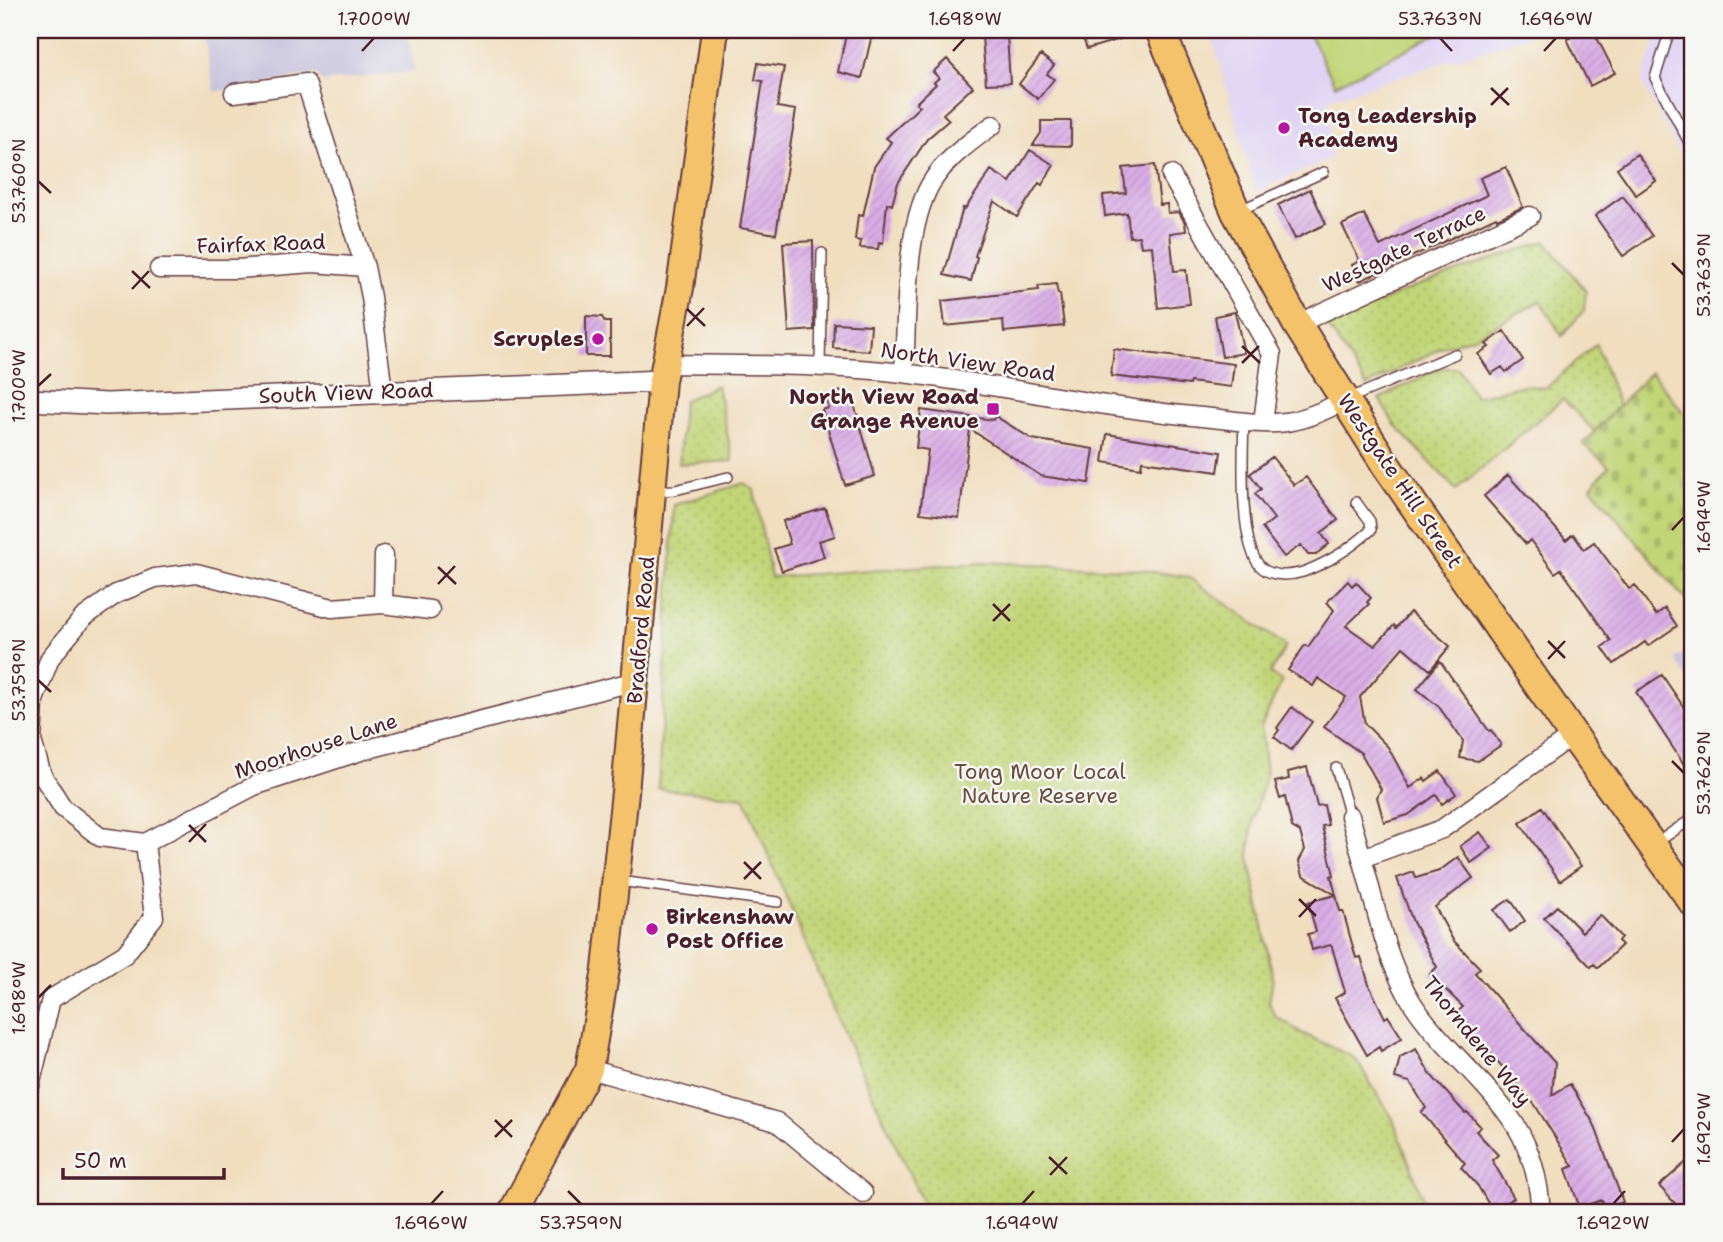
<svg xmlns="http://www.w3.org/2000/svg" width="1723" height="1242" viewBox="0 0 1723 1242" font-family="'Shantell Sans',sans-serif">
<style>
.built{fill:#e0d4f4}
.industrial{fill:#c4c0db}
.grass{fill:url(#grass-dots);stroke:#867a52;stroke-width:2}
.cemetery{fill:url(#cemetery-stones);stroke:#867a52;stroke-width:2}
.pitch{fill:#c2d578;stroke:#867a52;stroke-width:2}
.building{fill:url(#building-hatch)}
.lines{fill:none;stroke-linecap:round;stroke-linejoin:round}
.service-casing{stroke:#633c41;stroke-width:12}
.minor-casing{stroke:#633c41;stroke-width:21}
.tertiary-casing{stroke:#633c41;stroke-width:24}
.primary-casing{stroke:#633c41;stroke-width:30}
.trunk-casing{stroke:#633c41;stroke-width:32}
.service{stroke:#fff;stroke-width:9}
.minor{stroke:#fff;stroke-width:18}
.tertiary{stroke:#fff;stroke-width:21}
.primary{stroke:#f4c26a;stroke-width:26}
.trunk{stroke:#f4c26a;stroke-width:28}
.ticks{fill:none;stroke:#4a1f2b;stroke-width:2.5}
.poi-dot{fill:#b5179e;stroke:#f6f6f2;stroke-width:2.5}
.labels{text-anchor:middle;dominant-baseline:central;stroke-width:5;stroke-linejoin:round;paint-order:stroke}
.poi-label{font-size:21px;font-weight:bold;fill:#4a1f2b;stroke:#f6f6f2;text-anchor:start}
.street-label{font-size:21px;fill:#4a1f2b;stroke:#f6f6f2}
.park-label{font-size:21px;fill:#684c3e;stroke:#f6f6f2}
.neatline{fill:none;stroke:#4a1f2b;stroke-width:2.5}
.ticks-label{font-size:18px;text-anchor:middle;fill:#4a1f2b}
</style>
<defs>
<pattern id="grass-dots" width="8" height="8" patternUnits="userSpaceOnUse" patternTransform="scale(1.75)"><rect width="8" height="8" fill="#c2d578"/><path d="M2 2h.1M6 6h.1" fill="none" stroke="#a8b668" stroke-width="1.8" stroke-linecap="round"/></pattern>
<pattern id="cemetery-stones" width="16" height="16" patternUnits="userSpaceOnUse" patternTransform="scale(1.75)"><rect width="16" height="16" fill="#c2d578"/><path d="M2 7V4a2 2 0 0 1 4 0v3zM10 15v-3a2 2 0 0 1 4 0v3z" fill="#a8b668"/></pattern>
<pattern id="building-hatch" width="6" height="6" patternUnits="userSpaceOnUse" patternTransform="scale(1.75)"><rect width="6" height="6" fill="#d9ade6"/><path d="M-1 1l2-2M0 6l6-6M5 7l2-2" fill="none" stroke="#bc94c5"/></pattern>
</defs>
<rect width="100%" height="100%" fill="#f6f6f2"/>
<filter id="ink" filterUnits="userSpaceOnUse"><feTurbulence type="fractalNoise" baseFrequency=".0143" numOctaves="2"/><feDisplacementMap in="SourceGraphic" scale="14" xChannelSelector="R" yChannelSelector="G"/><feConvolveMatrix kernelMatrix="1 2 1 2 8 2 1 2 1" color-interpolation-filters="sRGB"/></filter>
<filter id="wash" filterUnits="userSpaceOnUse"><feTurbulence type="fractalNoise" baseFrequency=".00686" numOctaves="4" result="noise"/><feDisplacementMap in="SourceGraphic" scale="28" xChannelSelector="R" yChannelSelector="G"/><feGaussianBlur stdDeviation="1.57" result="paint"/><feColorMatrix in="noise" values="0 0 0 0 0 0 0 0 0 0 0 0 0 0 0 0 0 1.4 0 .05"/><feComposite in="paint" operator="in"/></filter>
<g filter="url(#wash)">
<rect width="100%" height="100%" fill="#f1debf"/>
<!-- built -->
<path class="built" d="M 1210,30 L 1538,30 L 1528,36 L 1329,99 L 1332,158 L 1256,192 Z
M 1659,30 L 1693,30 L 1693,180 L 1642,82 Z"/>
<!-- industrial -->
<path class="industrial" d="M 203,30 L 407,30 L 415,71 L 322,82 L 317,74 L 214,92 Z
M 1693,648 L 1693,687 L 1675,659 Z"/>
<!-- grass -->
<path class="grass" d="M 1545,241 L 1586,291 L 1584,310 L 1562,336 L 1540,301 L 1474,337 L 1443,347 L 1367,386 L 1327,325 L 1419,285 Z
M 1596,344 L 1619,407 L 1595,432 L 1563,399 L 1456,490 L 1394,424 L 1379,399 L 1439,368 L 1458,368 L 1475,397 L 1524,385 L 1546,388 Z
M 717,385 L 733,461 L 679,464 L 683,401 Z
M 744,483 L 754,490 L 771,577 L 986,562 L 1143,570 L 1188,577 L 1286,646 L 1270,674 L 1282,681 L 1261,727 L 1266,775 L 1253,819 L 1249,856 L 1273,978 L 1269,1003 L 1275,1016 L 1302,1033 L 1355,1058 L 1393,1119 L 1428,1212 L 927,1212 L 843,1032 L 744,797 L 658,789 L 674,505 Z"/>
<!-- cemetery -->
<path class="cemetery" d="M 1651,372 L 1693,424 L 1693,609 L 1591,487 L 1609,466 L 1583,444 Z"/>
<!-- pitch -->
<path class="pitch" d="M 1307,30 L 1445,30 L 1335,85 Z"/>
<g id="blocks">
<!-- building -->
<path class="building" d="M 847,30 L 873,30 L 862,78 L 838,72 Z
M 1080,30 L 1136,30 L 1137,34 L 1087,49 Z
M 1587,30 L 1593,30 L 1615,73 L 1590,86 L 1567,39 Z
M 1007,35 L 1010,83 L 986,84 L 982,37 Z
M 1041,55 L 1054,65 L 1047,74 L 1054,79 L 1038,99 L 1019,84 Z
M 947,59 L 973,87 L 943,114 L 949,120 L 927,139 L 898,183 L 892,205 L 887,203 L 883,243 L 879,242 L 878,249 L 860,248 L 861,241 L 855,240 L 858,215 L 863,216 L 874,167 L 891,142 L 886,138 L 920,106 L 916,103 L 936,84 L 934,82 L 939,78 L 933,72 Z
M 758,63 L 784,67 L 777,107 L 796,110 L 776,234 L 740,228 L 763,81 L 755,80 Z
M 1041,121 L 1071,121 L 1071,146 L 1033,145 L 1041,133 Z
M 1030,150 L 1054,165 L 1042,185 L 1039,183 L 1017,217 L 994,201 L 975,256 L 977,257 L 971,281 L 944,275 L 963,208 L 965,209 L 991,170 L 1010,182 Z
M 1637,154 L 1656,181 L 1636,195 L 1617,168 Z
M 1155,165 L 1160,205 L 1167,204 L 1168,213 L 1179,212 L 1185,223 L 1186,231 L 1170,233 L 1174,271 L 1186,270 L 1190,304 L 1158,308 L 1152,246 L 1141,247 L 1139,236 L 1130,237 L 1127,213 L 1105,216 L 1103,195 L 1126,193 L 1123,168 Z
M 1506,167 L 1523,207 L 1497,219 L 1496,217 L 1360,281 L 1352,265 L 1360,261 L 1342,225 L 1364,214 L 1380,246 L 1487,195 L 1480,178 Z
M 1310,189 L 1326,224 L 1295,239 L 1278,205 Z
M 1623,196 L 1652,236 L 1623,256 L 1595,216 Z
M 813,241 L 814,330 L 789,332 L 783,243 Z
M 1056,284 L 1058,294 L 1060,294 L 1064,326 L 1004,332 L 1003,320 L 945,326 L 942,301 L 1039,290 L 1038,286 Z
M 1235,312 L 1244,353 L 1222,357 L 1215,316 Z
M 586,316 L 602,317 L 605,322 L 610,322 L 610,356 L 586,356 Z
M 834,323 L 871,325 L 869,351 L 833,348 Z
M 1504,331 L 1523,360 L 1506,372 L 1502,367 L 1491,374 L 1478,354 L 1489,347 L 1486,344 Z
M 1114,349 L 1234,364 L 1231,387 L 1190,382 L 1189,385 L 1111,376 Z
M 842,391 L 845,403 L 853,401 L 875,476 L 845,485 L 822,410 L 829,408 L 825,396 Z
M 921,410 L 993,420 L 995,416 L 1032,439 L 1094,449 L 1089,483 L 1041,476 L 970,429 L 959,518 L 920,513 L 928,450 L 916,448 Z
M 1107,434 L 1221,452 L 1218,472 L 1142,461 L 1141,468 L 1103,462 Z
M 1272,457 L 1294,485 L 1306,477 L 1338,520 L 1321,533 L 1329,544 L 1315,555 L 1308,555 L 1301,545 L 1284,557 L 1262,528 L 1274,519 L 1255,494 L 1261,489 L 1250,474 Z
M 1508,475 L 1566,540 L 1573,534 L 1584,549 L 1594,542 L 1629,589 L 1635,585 L 1656,615 L 1665,608 L 1677,626 L 1648,646 L 1645,642 L 1614,664 L 1602,647 L 1611,641 L 1561,569 L 1555,573 L 1530,540 L 1526,544 L 1484,496 Z
M 825,508 L 835,536 L 819,541 L 824,557 L 782,571 L 774,549 L 790,544 L 783,521 Z
M 1348,581 L 1352,586 L 1356,582 L 1371,598 L 1367,602 L 1369,604 L 1346,626 L 1375,646 L 1394,625 L 1396,628 L 1410,612 L 1450,646 L 1430,670 L 1403,647 L 1360,697 L 1365,724 L 1388,747 L 1410,788 L 1424,778 L 1426,781 L 1440,771 L 1456,794 L 1442,804 L 1436,795 L 1408,815 L 1384,822 L 1377,797 L 1381,789 L 1361,753 L 1324,727 L 1346,697 L 1318,678 L 1313,686 L 1288,670 L 1305,645 L 1308,647 L 1334,610 L 1327,602 Z
M 1440,661 L 1489,731 L 1491,730 L 1501,745 L 1478,761 L 1460,758 L 1463,741 L 1439,707 L 1417,689 Z
M 1662,675 L 1693,721 L 1693,778 L 1636,692 Z
M 1292,707 L 1312,722 L 1291,750 L 1274,737 L 1279,730 L 1277,728 Z
M 1307,767 L 1317,806 L 1324,805 L 1328,825 L 1322,826 L 1334,875 L 1331,876 L 1336,895 L 1303,875 L 1299,861 L 1305,850 L 1300,832 L 1292,827 L 1285,797 L 1280,799 L 1275,782 L 1289,779 L 1288,772 Z
M 1542,807 L 1581,866 L 1560,881 L 1520,823 Z
M 1480,832 L 1492,848 L 1471,863 L 1460,846 Z
M 1458,857 L 1473,878 L 1435,907 L 1453,940 L 1480,968 L 1475,973 L 1555,1063 L 1552,1095 L 1570,1084 L 1594,1124 L 1623,1202 L 1606,1209 L 1602,1200 L 1580,1208 L 1566,1169 L 1573,1166 L 1535,1105 L 1456,1013 L 1463,1007 L 1430,974 L 1437,967 L 1413,922 L 1397,878 L 1414,872 L 1416,878 L 1439,871 Z
M 1336,895 L 1340,911 L 1343,911 L 1356,958 L 1361,957 L 1369,985 L 1385,1018 L 1388,1016 L 1402,1038 L 1381,1051 L 1379,1047 L 1367,1055 L 1335,998 L 1345,992 L 1332,947 L 1330,945 L 1312,950 L 1308,934 L 1316,932 L 1308,902 Z
M 1510,899 L 1525,921 L 1510,932 L 1494,910 Z
M 1557,906 L 1582,932 L 1600,915 L 1621,937 L 1618,941 L 1622,945 L 1598,968 L 1594,964 L 1591,967 L 1544,918 Z
M 1416,1049 L 1430,1074 L 1465,1113 L 1467,1112 L 1481,1127 L 1476,1131 L 1498,1155 L 1492,1160 L 1514,1198 L 1492,1210 L 1478,1186 L 1461,1167 L 1465,1163 L 1421,1112 L 1426,1108 L 1410,1082 L 1395,1078 L 1400,1057 Z
M 1693,1156 L 1693,1212 L 1683,1212 L 1659,1186 Z"/>
</g>
</g>
<g filter="url(#ink)">
<use href="#blocks" fill-opacity="0" stroke="#633c41" stroke-width="2"/>
<g class="lines">
<!-- service casing -->
<g class="service-casing">
<path id="service" d="M 1670,30 L 1655,78 L 1693,150
M 1238,211 L 1324,172
M 820,366 L 822,253
M 1350,398 L 1455,354
M 1244,421 C 1243,451 1238,548 1262,568 C 1273,577 1290,576 1303,572 C 1330,562 1350,549 1371,530 L 1370,521 L 1356,502
M 653,491 L 675,490 L 728,477
M 1336,768 L 1350,816
M 1656,843 L 1693,818
M 619,881 L 778,902"/>
</g>
<!-- minor casing -->
<g class="minor-casing">
<path id="minor" d="M 234,93 L 306,83 L 365,267 L 371,297 L 383,392
M 1171,175 L 1272,354 L 1263,422
M 159,269 L 237,269 L 313,263 L 365,267
M 1297,324 L 1530,216
M 665,364 C 745,365 824,364 903,373 C 1003,385 1101,408 1202,417 C 1228,419 1259,426 1286,422 C 1307,419 1326,410 1345,400
M 904,373 C 907,319 904,232 930,185 C 944,160 970,142 993,125
M 383,604 L 430,610
M 1350,816 L 1362,858
M 145,843 L 100,837 L 63,808 L 42,775 L 32,741 L 34,700 L 50,658 L 83,618 L 116,594 L 155,578 L 196,573 L 332,608 L 383,604 L 384,555
M 589,1069 L 777,1122 L 863,1193
M 30,1086 L 51,999 L 125,954 L 154,917 L 145,843 L 254,786 L 364,750 L 636,681
M 1541,1212 C 1539,1182 1532,1152 1516,1126 C 1487,1081 1442,1048 1413,1004 C 1385,960 1376,907 1362,858 L 1442,829 L 1573,735"/>
</g>
<!-- tertiary casing -->
<g class="tertiary-casing">
<path id="tertiary" d="M 30,400 L 107,404 L 662,381"/>
</g>
<!-- primary casing -->
<g class="primary-casing">
<path id="primary" d="M 512,1212 L 589,1069 L 606,969 L 625,792 L 662,381 L 680,288 L 715,30"/>
</g>
<!-- trunk casing -->
<g class="trunk-casing">
<path id="trunk" d="M 1160,30 L 1236,212 L 1297,324 L 1386,465 L 1573,735 L 1693,902"/>
</g>
<!-- service -->
<use href="#service" class="service"/>
<!-- minor -->
<use href="#minor" class="minor"/>
<!-- tertiary -->
<use href="#tertiary" class="tertiary"/>
<!-- primary -->
<use href="#primary" class="primary"/>
<!-- trunk -->
<use href="#trunk" class="trunk"/>
</g>
</g>
<!-- ticks -->
<path class="ticks" d="M 1440,38 L 1452,51M 362,51 L 374,38M 953,51 L 965,38M 1544,51 L 1556,38M 1491,88 L 1509,105M 1491,105 L 1508,88M 38,181 L 51,193M 1672,263 L 1684,275M 132,271 L 150,288M 132,289 L 149,271M 687,309 L 705,326M 687,326 L 704,308M 1242,346 L 1260,363M 1242,363 L 1259,346M 38,386 L 51,374M 1672,530 L 1684,517M 438,567 L 456,584M 438,584 L 455,566M 993,604 L 1010,621M 993,621 L 1010,604M 1548,641 L 1565,658M 1548,659 L 1565,641M 38,680 L 51,692M 1672,761 L 1684,773M 189,825 L 206,842M 189,842 L 206,824M 744,862 L 761,879M 744,879 L 761,862M 1299,899 L 1316,916M 1299,917 L 1316,899M 38,998 L 51,985M 495,1120 L 512,1137M 495,1137 L 512,1120M 1672,1142 L 1684,1129M 1049,1157 L 1067,1174M 1050,1175 L 1067,1157M 568,1191 L 581,1204M 431,1204 L 443,1191M 1022,1204 L 1034,1191M 1613,1204 L 1625,1191"/>
<!-- markers -->
<g class="poi-dot">
<circle cx="1284" cy="128" r="7"/>
<circle cx="598" cy="339" r="7"/>
<rect x="986" y="402" width="14" height="14" rx="3.5"/>
<circle cx="652" cy="929" r="7"/>
</g>
<g class="labels">
<!-- poi labels -->
<g class="poi-label">
<text x="1298" y="116">Tong Leadership<tspan x="1298" dy="24">Academy</tspan></text>
<text x="584" y="339" text-anchor="end">Scruples</text>
<text x="979" y="397" text-anchor="end">North View Road<tspan x="979" dy="24">Grange Avenue</tspan></text>
<text x="666" y="917">Birkenshaw<tspan x="666" dy="24">Post Office</tspan></text>
</g>
<!-- street labels -->
<g class="street-label">
<text transform="translate(261 244) rotate(-2)">Fairfax Road</text>
<text transform="translate(1404 249) rotate(-25)">Westgate Terrace</text>
<text transform="translate(968 362) rotate(8)">North View Road</text>
<text transform="translate(346 393) rotate(-2)">South View Road</text>
<text transform="translate(1400 481) rotate(56)">Westgate Hill Street</text>
<text transform="translate(641 630) rotate(-85)">Bradford Road</text>
<text transform="translate(316 746) rotate(-18)">Moorhouse Lane</text>
<text transform="translate(1477 1041) rotate(51)">Thorndene Way</text>
</g>
<!-- park labels -->
<g class="park-label">
<text x="1040" y="772">Tong Moor Local<tspan x="1040" dy="24">Nature Reserve</tspan></text>
</g>
</g>
<!-- margin -->
<rect width="1723" height="1242" fill="none" stroke="#f6f6f2" stroke-width="77"/>
<!-- scale -->
<path d="M63 1168v10h161v-10" fill="none" stroke="#4a1f2b" stroke-width="3.5"/>
<text x="74" y="1168" font-size="21" fill="#4a1f2b" stroke="#f6f6f2" stroke-width="5" paint-order="stroke">50 m</text>
<rect x="38" y="38" width="1646" height="1166" class="neatline"/>
<g class="ticks-label">
<text x="374" y="25">1.700°W</text>
<text x="965" y="25">1.698°W</text>
<text x="1440" y="25">53.763°N</text>
<text x="1556" y="25">1.696°W</text>
<text transform="translate(19 181) rotate(-90)" y="6">53.760°N</text>
<text transform="translate(1704 275) rotate(-90)" y="6">53.763°N</text>
<text transform="translate(19 386) rotate(-90)" y="6">1.700°W</text>
<text transform="translate(1704 517) rotate(-90)" y="6">1.694°W</text>
<text transform="translate(19 680) rotate(-90)" y="6">53.759°N</text>
<text transform="translate(1704 773) rotate(-90)" y="6">53.762°N</text>
<text transform="translate(19 998) rotate(-90)" y="6">1.698°W</text>
<text transform="translate(1704 1129) rotate(-90)" y="6">1.692°W</text>
<text x="431" y="1229">1.696°W</text>
<text x="581" y="1229">53.759°N</text>
<text x="1022" y="1229">1.694°W</text>
<text x="1613" y="1229">1.692°W</text>
</g>
</svg>
